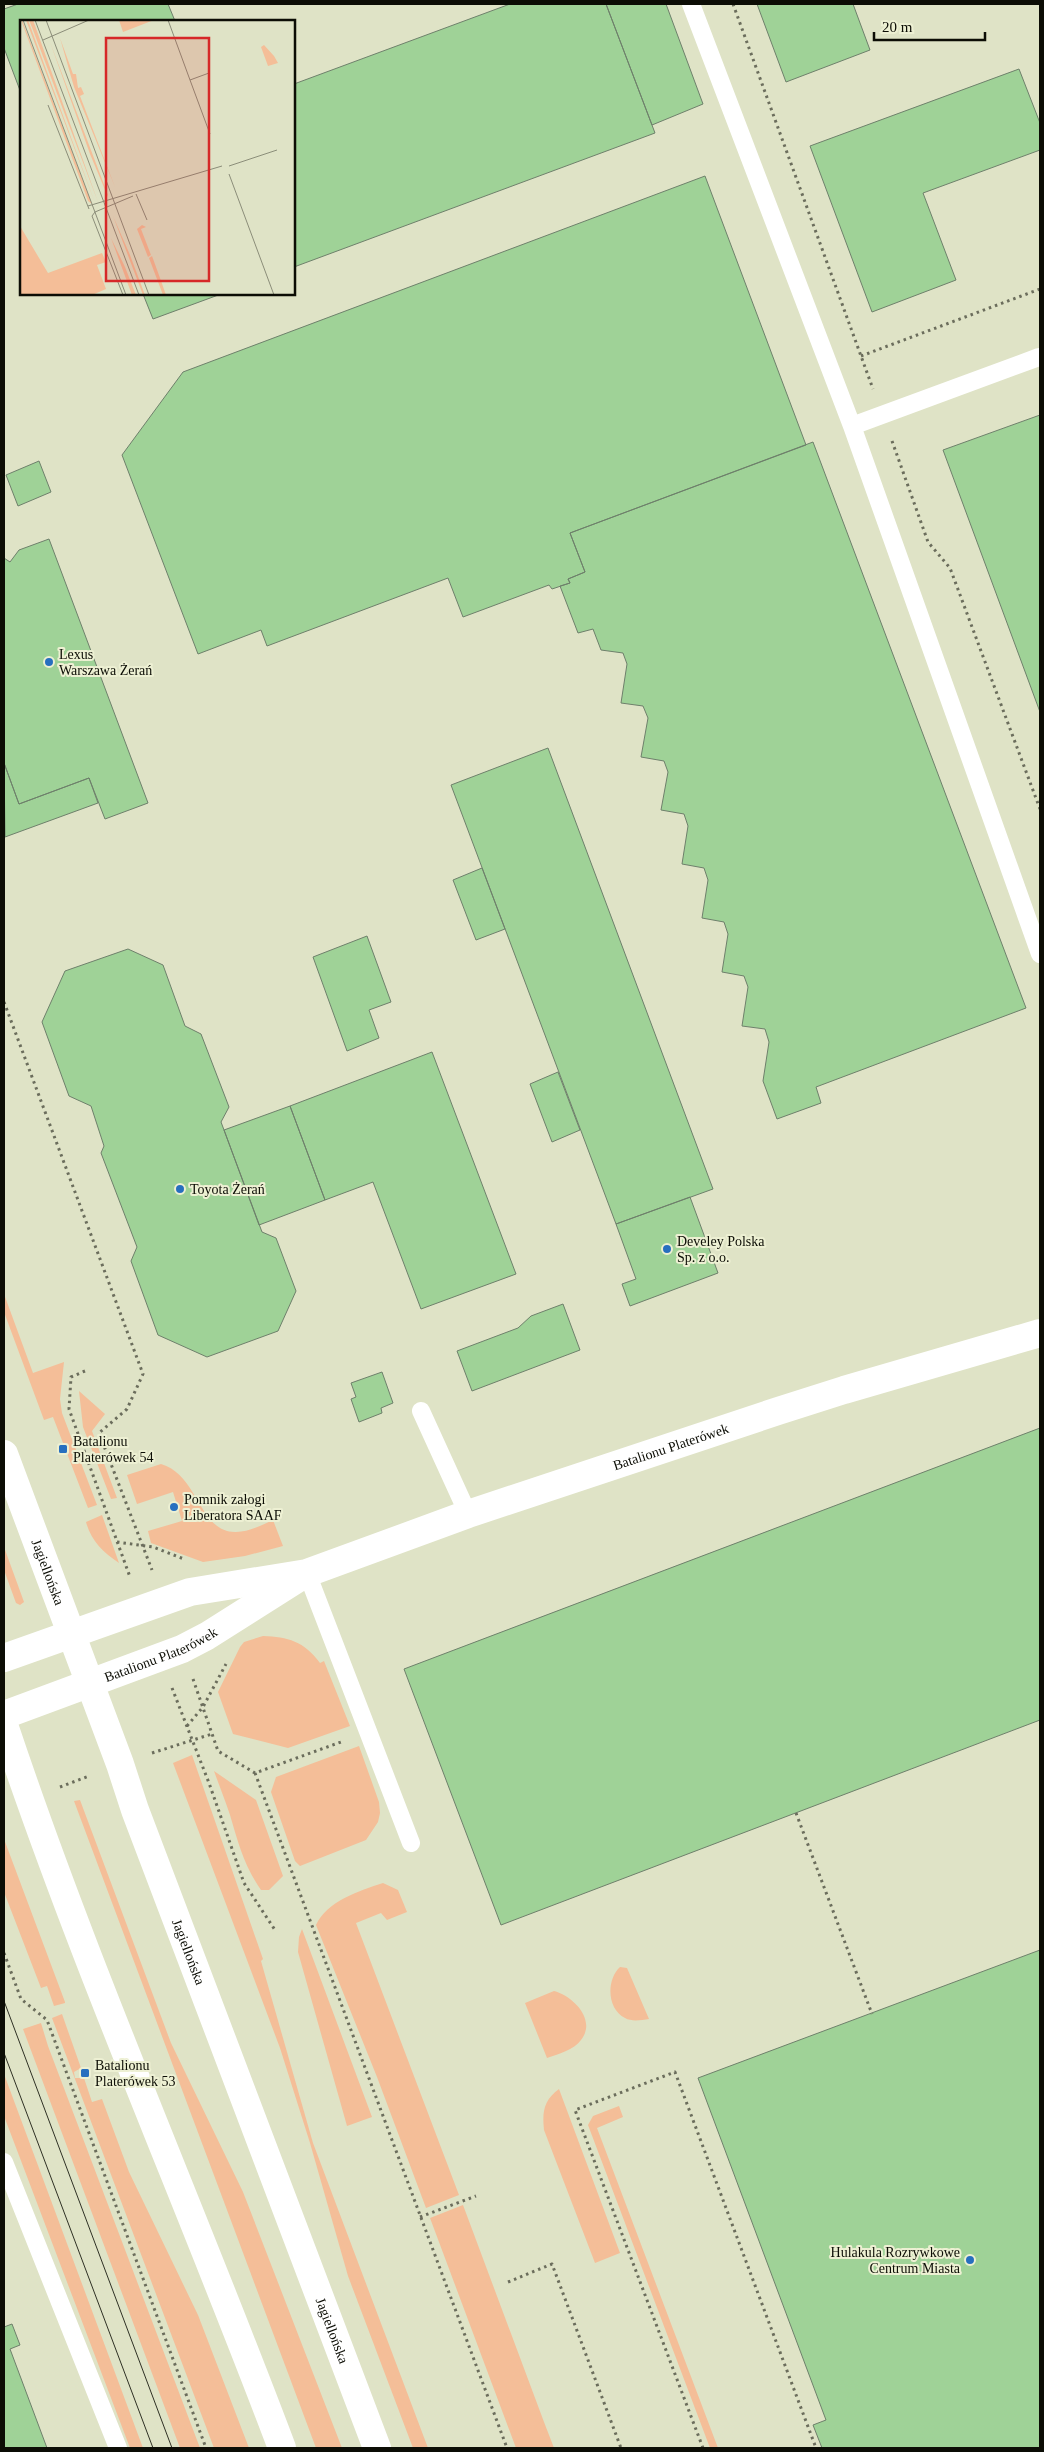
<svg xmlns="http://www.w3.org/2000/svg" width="1044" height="2452" viewBox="0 0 1044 2452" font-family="Georgia,serif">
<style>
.green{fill:#f4be98}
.building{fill:#9fd297;stroke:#6e806b}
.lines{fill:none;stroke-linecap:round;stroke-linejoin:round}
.path{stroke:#6b6d5c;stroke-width:3;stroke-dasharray:2.5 4;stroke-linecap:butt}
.lane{stroke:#fff;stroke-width:18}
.street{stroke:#fff;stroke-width:28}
.secondary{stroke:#fff;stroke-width:28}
.tram{stroke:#2f3125;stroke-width:1}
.poi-dot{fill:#276fbf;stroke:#edf0d3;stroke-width:2}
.labels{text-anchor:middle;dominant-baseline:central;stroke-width:4;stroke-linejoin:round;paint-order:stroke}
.poi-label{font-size:14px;fill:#0c0d05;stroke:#edf0d3;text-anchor:start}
.street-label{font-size:14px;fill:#0c0d05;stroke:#edf0d3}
.inset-road{fill:none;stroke:#8b8d79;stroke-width:1}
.view{fill:#d62828;fill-opacity:0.15;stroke:#d62828;stroke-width:2.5}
.inset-edge{fill:none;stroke:#0c0d05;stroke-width:2.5}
</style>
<rect width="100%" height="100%" fill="#dfe3c6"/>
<!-- green -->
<path class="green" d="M 4,1294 L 33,1373 L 64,1362 L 60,1399 L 62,1413 L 97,1505 L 88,1508 L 53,1417 L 44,1420 L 4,1312 Z
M 79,1391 L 105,1414 L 92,1431 L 117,1498 L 111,1499 L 83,1427 Z
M 161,1464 C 199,1475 199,1533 236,1532 C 249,1532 262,1525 273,1520 L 283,1546 L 245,1556 L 203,1562 L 151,1543 L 148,1531 L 182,1521 L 173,1492 L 137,1504 L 127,1475 Z
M 102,1515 L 119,1563 C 103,1552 91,1541 86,1522 Z
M 4,1547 L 24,1602 L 20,1605 L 16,1603 L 4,1570 Z
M 263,1636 C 288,1637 304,1641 320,1663 L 324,1661 L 350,1726 L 288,1748 L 233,1734 L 218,1692 L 240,1647 L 244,1642 Z
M 359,1746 L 379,1802 L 380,1813 L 378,1822 L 366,1840 L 300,1866 L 295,1861 L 271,1792 L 276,1777 Z
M 192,1755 L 263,1959 L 261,1961 L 313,2143 L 428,2448 L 413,2448 L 348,2276 L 310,2143 L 280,2048 L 173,1763 Z
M 214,1771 L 256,1800 L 283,1876 L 269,1890 L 261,1890 C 244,1866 238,1842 230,1815 C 225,1800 219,1785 214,1771 Z
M 80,1800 L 171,2043 L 243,2192 L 342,2448 L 316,2448 L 74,1801 Z
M 4,1839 L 65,2002 L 65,2003 L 54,2006 L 47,1986 L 41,1988 L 4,1892 Z
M 383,1883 L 398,1890 L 407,1912 L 387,1920 L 381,1913 L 356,1923 L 459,2195 L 426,2208 L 377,2077 L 316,1925 C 327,1901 359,1891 383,1883 Z
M 302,1929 L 372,2117 L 347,2126 L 298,1952 L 299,1937 Z
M 620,1967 L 627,1968 L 649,2019 C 641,2020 632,2022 625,2018 C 607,2009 606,1980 620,1967 Z
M 554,1991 C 573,1996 597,2020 581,2040 C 574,2050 558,2054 547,2058 L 525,2003 Z
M 62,2014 L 81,2068 L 74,2072 L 75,2078 L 84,2078 L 92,2102 L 102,2099 L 129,2172 L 198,2315 L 249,2448 L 214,2448 L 52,2018 Z
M 41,2023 L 48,2046 L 200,2448 L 180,2448 L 23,2029 Z
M 4,2074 L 143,2448 L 130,2448 L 4,2116 Z
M 559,2089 L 620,2253 L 595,2263 L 544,2130 C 542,2111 544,2100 559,2089 Z
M 619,2106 L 623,2117 L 597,2128 L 718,2448 L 710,2448 L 588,2125 L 593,2116 Z
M 463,2205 L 544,2422 L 554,2448 L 516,2448 L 430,2218 Z"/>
<!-- building -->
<path class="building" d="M 18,4 L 168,4 L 175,21 L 21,21 L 21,93 L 4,48 L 4,9 Z
M 510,4 L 606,4 L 655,133 L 294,267 L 294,84 Z
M 606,4 L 666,4 L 703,104 L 652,125 Z
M 757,4 L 853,4 L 870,50 L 786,82 Z
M 1019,69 L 1040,123 L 1040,150 L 923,193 L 956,280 L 872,312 L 810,146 Z
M 705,176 L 806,445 L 570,533 L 585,572 L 568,579 L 570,583 L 552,589 L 549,585 L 463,617 L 448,578 L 267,646 L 261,630 L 198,654 L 122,455 L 183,372 Z
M 143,294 L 221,294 L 153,319 Z
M 1040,415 L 1040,712 L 943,450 Z
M 813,442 L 1026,1008 L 816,1087 L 821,1103 L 777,1119 L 763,1081 L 769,1042 L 765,1029 L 742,1026 L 748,987 L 744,976 L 722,972 L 728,934 L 724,922 L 702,918 L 708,880 L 704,868 L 682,864 L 688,826 L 684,814 L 661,810 L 668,772 L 664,761 L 641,757 L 648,718 L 643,706 L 621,703 L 627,664 L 623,653 L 601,650 L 593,629 L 578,633 L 560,586 L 570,583 L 568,579 L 585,572 L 570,533 Z
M 39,461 L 51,492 L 18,506 L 6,475 Z
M 49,539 L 148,803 L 105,819 L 89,778 L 19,804 L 4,763 L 4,558 L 10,562 L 19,550 Z
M 548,748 L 713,1189 L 616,1224 L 451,785 Z
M 4,763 L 19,804 L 89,778 L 98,803 L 5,837 Z
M 482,868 L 505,929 L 476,940 L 453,880 Z
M 367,936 L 391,1002 L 369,1010 L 379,1038 L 347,1051 L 313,957 Z
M 128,949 L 163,965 L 185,1026 L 201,1034 L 229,1107 L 221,1122 L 224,1130 L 262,1232 L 276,1238 L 296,1291 L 278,1331 L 207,1357 L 158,1335 L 131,1261 L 137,1247 L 101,1153 L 104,1146 L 91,1106 L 69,1096 L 42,1022 L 65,971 Z
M 432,1052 L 516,1274 L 421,1309 L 373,1182 L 325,1200 L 290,1106 Z
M 558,1072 L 580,1130 L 552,1142 L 530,1084 Z
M 290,1106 L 325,1200 L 259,1225 L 224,1130 Z
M 690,1197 L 718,1273 L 630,1306 L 622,1284 L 636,1279 L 616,1224 Z
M 563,1304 L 580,1350 L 472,1391 L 457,1351 L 518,1328 L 531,1316 Z
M 382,1372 L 393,1403 L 381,1408 L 382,1413 L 359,1422 L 351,1399 L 356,1397 L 351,1383 Z
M 1040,1428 L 1040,1720 L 501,1925 L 404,1669 Z
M 1040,1950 L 1040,2448 L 822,2448 L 813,2425 L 826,2420 L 698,2078 Z
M 12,2324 L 20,2345 L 10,2349 L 47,2448 L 4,2448 L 4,2327 Z"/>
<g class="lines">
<!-- path -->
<path class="path" d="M 733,4 L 873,389
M 861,356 L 1040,289
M 892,441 L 928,542 L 950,568 L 1040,809
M 4,1002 L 143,1374 L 127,1409 L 99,1433 L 152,1570
M 85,1371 L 71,1377 L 69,1409 L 130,1577
M 117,1542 L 153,1547 L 184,1559
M 193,1679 L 218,1751 L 255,1773 L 341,1742
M 172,1688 L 209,1783 L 244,1883 L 275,1930
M 187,1726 L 203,1707 L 226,1664
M 152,1753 L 212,1734
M 255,1773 L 507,2448
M 60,1787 L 89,1776
M 796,1813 L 872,2014
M 4,1953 L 21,1999 L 47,2020 L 206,2448
M 420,2217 L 476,2196
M 508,2282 L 552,2264 L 621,2448
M 703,2448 L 575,2110 L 675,2072 L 816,2448"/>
<!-- lane -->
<path class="lane" d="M 691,4 L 852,426
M 1039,357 L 852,426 L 1040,954
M 421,1411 L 468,1514
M 307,1573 L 411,1843
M 4,2162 L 118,2448"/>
<!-- street -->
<g class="street">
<path id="s1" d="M 4,1658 L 190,1592 L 307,1573 L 468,1514 L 778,1411 L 844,1390 L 1040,1333"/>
<path id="s2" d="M 4,1715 L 182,1649 L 207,1636 L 297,1579"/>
</g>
<!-- secondary -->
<g class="secondary">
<path id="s3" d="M 4,1454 L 120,1764 L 135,1810 L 377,2448"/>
<path d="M 4,1725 C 86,1970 191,2206 282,2448"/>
</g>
<!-- tram -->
<path class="tram" d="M 4,2001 L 172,2448
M 4,2053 L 153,2448"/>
</g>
<!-- markers -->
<g class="poi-dot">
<circle cx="49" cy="662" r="5"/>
<circle cx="180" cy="1189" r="5"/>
<circle cx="667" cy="1249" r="5"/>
<rect x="58" y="1444" width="10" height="10" rx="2.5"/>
<circle cx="174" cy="1507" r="5"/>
<rect x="80" y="2068" width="10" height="10" rx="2.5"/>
<circle cx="970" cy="2260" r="5"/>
</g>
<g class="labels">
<!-- poi labels -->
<g class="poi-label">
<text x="59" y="654">Lexus<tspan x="59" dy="16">Warszawa Żerań</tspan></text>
<text x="190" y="1189">Toyota Żerań</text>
<text x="677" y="1241">Develey Polska<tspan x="677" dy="16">Sp. z o.o.</tspan></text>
<text x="73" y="1441">Batalionu<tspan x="73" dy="16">Platerówek 54</tspan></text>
<text x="184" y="1499">Pomnik załogi<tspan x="184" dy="16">Liberatora SAAF</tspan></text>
<text x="95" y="2065">Batalionu<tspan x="95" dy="16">Platerówek 53</tspan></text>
<text x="960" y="2252" text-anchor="end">Hulakula Rozrywkowe<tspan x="960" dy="16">Centrum Miasta</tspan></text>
</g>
<!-- street labels -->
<g class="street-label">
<text stroke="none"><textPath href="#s1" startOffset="701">Batalionu Platerówek</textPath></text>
<text stroke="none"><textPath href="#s3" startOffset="126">Jagiellońska</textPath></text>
<text stroke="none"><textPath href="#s2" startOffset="168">Batalionu Platerówek</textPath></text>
<text stroke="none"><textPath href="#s3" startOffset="531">Jagiellońska</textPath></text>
<text stroke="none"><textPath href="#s3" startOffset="936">Jagiellońska</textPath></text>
</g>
</g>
<!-- overview -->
<g transform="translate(20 20)">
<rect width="275" height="275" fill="#dfe3c6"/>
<path d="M 1,0 L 2,0 L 72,184 L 68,181 ZM 6,0 L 8,0 L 75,183 ZM 9,0 L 13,0 L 78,182 L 13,10 ZM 99,0 L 134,0 L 103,12 ZM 40,18 L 53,54 L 56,54 L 58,68 L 61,67 L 64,74 L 60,76 L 95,167 L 54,67 ZM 30,22 L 88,175 L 88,177 L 70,134 ZM 244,25 L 254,36 L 258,43 L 248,46 L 241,27 ZM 93,196 L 110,235 L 125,275 L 123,275 ZM 122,205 L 126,207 L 121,209 L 131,235 L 128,237 L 117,209 ZM 0,206 L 28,253 L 82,233 L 86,242 L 77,245 L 86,269 L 72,275 L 0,275 ZM 91,218 L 105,247 L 116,275 L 112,275 ZM 132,236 L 140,258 L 146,275 L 143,275 L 129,238 Z" fill="#f4be98"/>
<path class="inset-road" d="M 3,0 L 106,275M 15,0 L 119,275M 26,0 L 129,275M 148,0 L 170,60M 23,20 L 69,0M 189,53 L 170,60 L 190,114M 28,85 L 69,189M 209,146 L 257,130M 209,154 L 254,275M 116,174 L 127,200M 68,186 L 202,146M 103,275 L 72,196 L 75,192 L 113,176"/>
<path class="view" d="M 86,18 L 189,18 L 189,261 L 86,261 Z"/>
<rect width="275" height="275" class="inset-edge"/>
</g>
<!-- border -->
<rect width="1044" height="2452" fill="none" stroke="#0c0d05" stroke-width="10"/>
<!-- scale -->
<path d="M874 32v8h111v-8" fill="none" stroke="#0c0d05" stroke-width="2.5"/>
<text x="882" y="32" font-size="15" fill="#0c0d05" stroke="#edf0d3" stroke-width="4" paint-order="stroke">20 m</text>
</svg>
